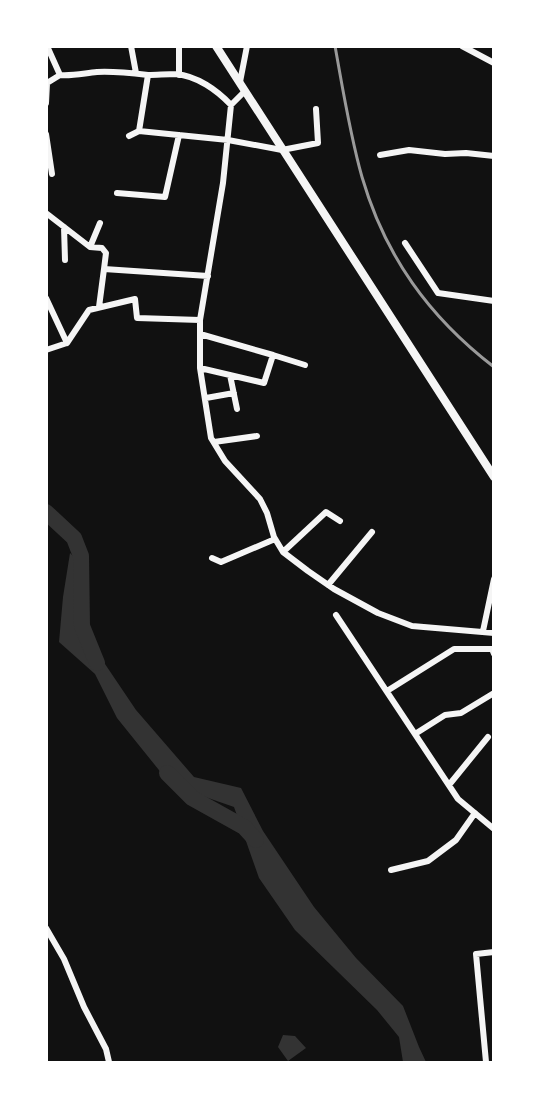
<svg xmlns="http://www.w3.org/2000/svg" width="540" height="1109" viewBox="0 0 540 1109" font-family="Manrope,sans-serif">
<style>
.water{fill:#333}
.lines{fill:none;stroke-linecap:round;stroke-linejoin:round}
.river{stroke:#333;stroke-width:16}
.minor{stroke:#f5f5f5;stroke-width:6}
.secondary{stroke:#f5f5f5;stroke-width:8}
.rail{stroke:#9a9a9a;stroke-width:3}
</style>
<rect width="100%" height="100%" fill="#111"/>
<!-- water -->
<path class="water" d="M 70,553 L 89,572 L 78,630 L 105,664 L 136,710 L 194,777 L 241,788 L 263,831 L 314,907 L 356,958 L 403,1006 L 419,1047 L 426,1062 L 403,1062 L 399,1037 L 377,1010 L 295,930 L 259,878 L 234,807 L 171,785 L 117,718 L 95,674 L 59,642 L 63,597 Z
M 283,1035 L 295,1036 L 306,1048 L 288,1061 L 278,1047 Z"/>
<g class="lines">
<!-- river -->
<path class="river" d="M 46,512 L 74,538 L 81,556 L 82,626 L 97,663
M 167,773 L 192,798 L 244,827 L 256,840"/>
<!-- minor -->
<path class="minor" d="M 47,46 L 60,75 C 73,76 85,73 97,72 C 114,71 131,73 148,75 C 157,75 166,74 176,74 C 197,76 217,90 231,105
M 131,46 L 136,73
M 462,46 L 494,63
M 179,75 L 179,46
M 240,82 L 247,46
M 245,91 L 231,105 L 223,183 L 200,320 L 200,368 L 211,438 L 225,461 L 260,499 L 267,513 L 274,537 L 283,552 L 308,571 L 334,589 L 378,613 L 412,626 L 494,633
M 46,103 L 47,83 L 60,75
M 139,131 L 148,75
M 46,134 L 52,174
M 129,136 L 139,131 L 228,140 L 282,150 L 318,143 L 316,109
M 380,155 L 409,150 L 445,154 L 466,153 L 494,156
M 117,193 L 165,197 L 179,135
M 46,213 L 90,247 L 102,248 L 106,253 L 104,269 L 208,276
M 64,227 L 65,260
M 405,243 L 438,293 L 494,301
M 90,247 L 100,223
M 46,298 L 67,343 L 46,350
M 99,307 L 104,269
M 200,334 L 273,355
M 67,343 L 89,310 L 135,299 L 137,318 L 200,320
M 200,368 L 264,383 L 273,355 L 305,365
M 230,375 L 237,409
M 206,398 L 234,393
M 214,442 L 257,436
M 283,552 L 326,512 L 340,521
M 212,558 L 221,562 L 275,539
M 328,585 L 372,532
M 336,615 L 458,799 L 494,829
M 483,631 L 494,579
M 387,691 L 454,649 L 492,649 L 494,654
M 415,734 L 445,715 L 461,713 L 494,693
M 449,785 L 488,737
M 391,870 L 428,861 L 456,840 L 475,813
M 46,928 L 64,959 L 84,1007 L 106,1049 L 109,1062
M 486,1062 L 476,954 L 494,952"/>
<!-- secondary -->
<path class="secondary" d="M 216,46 L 494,477"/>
<!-- rail -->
<path class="rail" d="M 335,46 C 343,90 350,135 362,177 C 385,256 429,317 494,367"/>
</g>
<!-- border -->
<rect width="540" height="1109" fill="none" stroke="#ffffff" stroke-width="96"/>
</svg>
